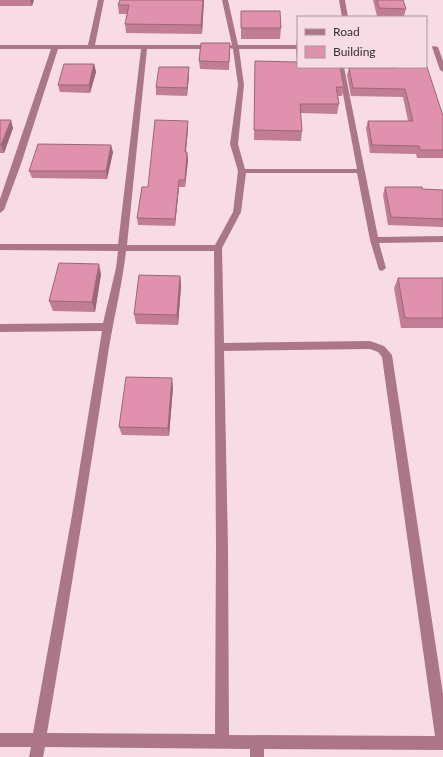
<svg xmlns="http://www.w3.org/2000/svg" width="443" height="757" viewBox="0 0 443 757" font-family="Lato,sans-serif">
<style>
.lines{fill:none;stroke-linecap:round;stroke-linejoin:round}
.minor{fill:#ac7689;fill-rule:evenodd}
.wall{fill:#c07d95}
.shaded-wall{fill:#9c6679}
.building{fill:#df91ad;stroke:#9c6679}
</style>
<rect width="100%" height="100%" fill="#f7dce5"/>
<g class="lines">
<!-- minor -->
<path class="minor" d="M 98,0 L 104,0 L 95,45 L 214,45 L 217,47 L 214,49 L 147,49 L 127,245 L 215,245 L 233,212 L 238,171 L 230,144 L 238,85 L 233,49 L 227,47 L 232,45 L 222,0 L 228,0 L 238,45 L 298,45 L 298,49 L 239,49 L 244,85 L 238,144 L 245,169 L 357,169 L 338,67 L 344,67 L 378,237 L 443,236 L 443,242 L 379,243 L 386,268 L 382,271 L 379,270 L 370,240 L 357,173 L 246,173 L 241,212 L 222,248 L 224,343 L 370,341 L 384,346 L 392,355 L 443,694 L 443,750 L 264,749 L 264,757 L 250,757 L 250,749 L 45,747 L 43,757 L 29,757 L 31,747 L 0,747 L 0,733 L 33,733 L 72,515 L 102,331 L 0,332 L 0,324 L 103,323 L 116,268 L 118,251 L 0,250 L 0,244 L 118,244 L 141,49 L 58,49 L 21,164 L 4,210 L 0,213 L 0,199 L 51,49 L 0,49 L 0,45 L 88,45 ZM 126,251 L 214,251 L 216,547 L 215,734 L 47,733 C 68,609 88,485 107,361 C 112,324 122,288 126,251 ZM 370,349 L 378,352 L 382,357 L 435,736 L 229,735 L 228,547 L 224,351 Z
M 339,0 L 345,0 L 348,17 L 342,17 Z
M 433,46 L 438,47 L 443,61 L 443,72 L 440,70 L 432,47 Z"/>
</g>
<!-- wall -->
<path class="wall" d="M 0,0 L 34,0 L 32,6 L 0,6 Z
M 204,0 L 202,34 L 126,33 L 125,24 L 127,14 L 119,14 L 118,5 Z
M 373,0 L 403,0 L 406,9 L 404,16 L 377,16 Z
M 241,11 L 281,28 L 280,39 L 241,39 Z
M 297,41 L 298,41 L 298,67 L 344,87 L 342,96 L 338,96 L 339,104 L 337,114 L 300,113 L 302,131 L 301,141 L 254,140 L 255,70 L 297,62 L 296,50 Z
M 230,43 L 229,70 L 200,69 L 199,61 Z
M 94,64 L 96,72 L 90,93 L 60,92 L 58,85 Z
M 393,67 L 426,67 L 443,116 L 443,158 L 417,158 L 416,154 L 370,153 L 366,128 L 368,121 L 408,121 L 403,97 L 351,96 L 347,75 L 349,68 L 393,68 Z
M 189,75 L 187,96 L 156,95 L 156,87 Z
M 0,120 L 13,128 L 4,153 L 0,153 Z
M 188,121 L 188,129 L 186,152 L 187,152 L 188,160 L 185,187 L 179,187 L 175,226 L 138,225 L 137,218 L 148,187 Z
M 113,152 L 107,179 L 32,178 L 29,171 Z
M 385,187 L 422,189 L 443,190 L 443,227 L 388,225 L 383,195 Z
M 101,274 L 95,312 L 53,311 L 49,301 Z
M 180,276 L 181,286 L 178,325 L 136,324 L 134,314 Z
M 398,278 L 443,278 L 443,328 L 401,328 L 394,288 Z
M 173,387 L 169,436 L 122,435 L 119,427 Z"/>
<!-- shaded-wall -->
<path class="shaded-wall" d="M 30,0 L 34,0 L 32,6 Z
M 203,0 L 204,0 L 202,34 L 201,25 Z
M 94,64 L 96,72 L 90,93 L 89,85 Z
M 189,67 L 189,75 L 187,96 L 187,88 Z
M 11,120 L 13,128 L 4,153 L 1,145 Z
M 188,121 L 188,129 L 185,160 L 185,152 Z
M 111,145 L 113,152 L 107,179 L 106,171 Z
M 187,152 L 188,160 L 185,187 L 185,180 Z
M 179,180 L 179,187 L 175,226 L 175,219 Z
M 99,264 L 101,274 L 95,312 L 92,302 Z
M 180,276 L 181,286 L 178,325 L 177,315 Z
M 172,378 L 173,387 L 169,436 L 168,428 Z"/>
<!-- building -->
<path class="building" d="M 120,0 L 203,0 L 201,25 L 125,24 L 129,5 L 118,5 Z
M 377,0 L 403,0 L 406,9 L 379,8 Z
M 241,11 L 280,11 L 281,28 L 241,28 Z
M 297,41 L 298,41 L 298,52 Z
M 201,43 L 230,43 L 229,62 L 199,61 Z
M 255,61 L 298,62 L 298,67 L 340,67 L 344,87 L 336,87 L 339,104 L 300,104 L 302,131 L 254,130 Z
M 64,64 L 94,64 L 89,85 L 58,85 Z
M 426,64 L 443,116 L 443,150 L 420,150 L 419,146 L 372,145 L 368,121 L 413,121 L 405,89 L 353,88 L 349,68 L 397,68 L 397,67 L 426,67 Z
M 159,67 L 189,67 L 187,88 L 156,87 Z
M 0,120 L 11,120 L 1,145 L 0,145 Z
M 155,120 L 188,121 L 185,152 L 187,152 L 185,180 L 179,180 L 175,219 L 137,218 L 142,187 L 148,187 Z
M 38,144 L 111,145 L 106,171 L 29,171 Z
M 385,187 L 422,187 L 422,189 L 443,190 L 443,219 L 391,217 Z
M 59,263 L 99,264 L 92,302 L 49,301 Z
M 139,275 L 180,276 L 177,315 L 134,314 Z
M 398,278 L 443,278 L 443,318 L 405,318 Z
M 126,377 L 172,378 L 168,428 L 119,427 Z"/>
<!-- legend -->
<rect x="297" y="16" width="130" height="52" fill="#f7dce5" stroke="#ab969d"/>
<rect x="305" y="29" width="20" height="6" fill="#ac7689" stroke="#ab969d"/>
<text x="333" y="36" font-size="12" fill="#382e31">Road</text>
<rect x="305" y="46" width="20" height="12" fill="#df91ad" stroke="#ab969d"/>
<text x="333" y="56" font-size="12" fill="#382e31">Building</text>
</svg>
